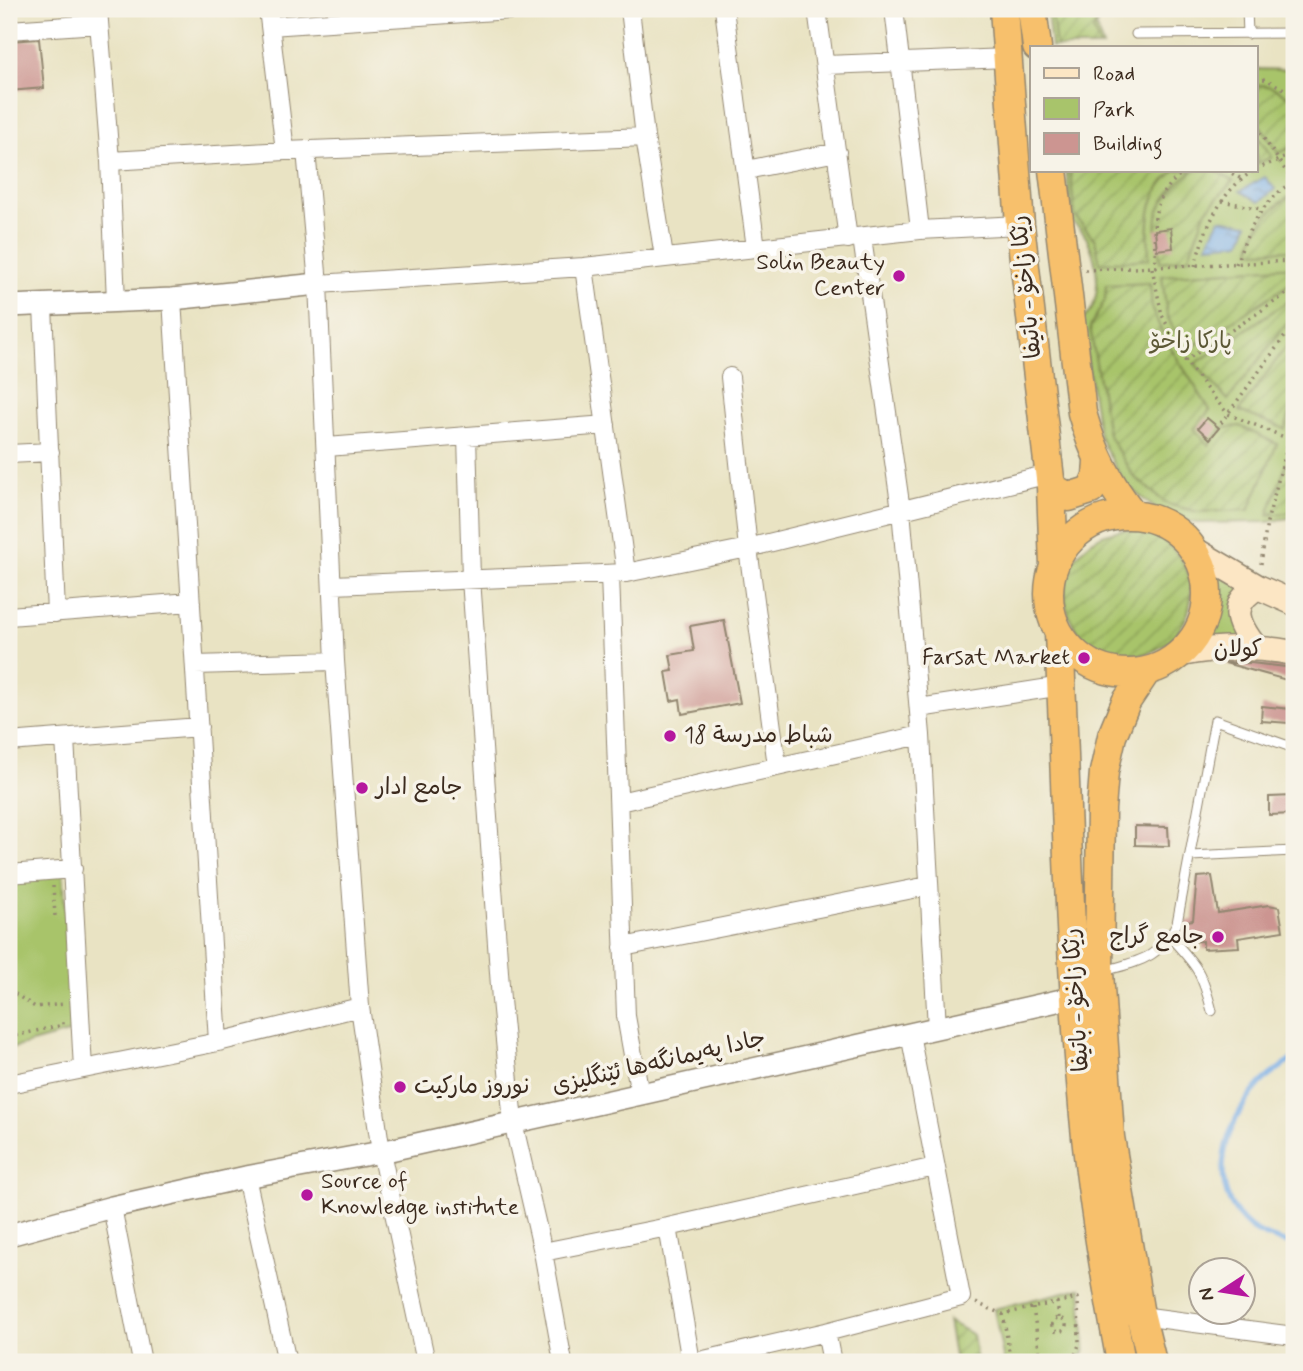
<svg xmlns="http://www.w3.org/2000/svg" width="1303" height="1371" viewBox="0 0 1303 1371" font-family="Mynerve,'Playpen Sans Arabic',sans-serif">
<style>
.green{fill:#a8c46b;stroke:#727744;stroke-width:2}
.garden{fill:url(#garden-furrows);stroke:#727744;stroke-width:2}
.water{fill:url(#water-ripples);stroke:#5a6c82;stroke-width:2}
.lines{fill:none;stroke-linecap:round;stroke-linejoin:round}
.stream{stroke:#78ade6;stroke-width:5}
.building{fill:#cc9591}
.service-casing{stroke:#928670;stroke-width:11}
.minor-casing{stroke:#928670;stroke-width:20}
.tertiary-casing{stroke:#928670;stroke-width:24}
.secondary-casing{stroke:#928670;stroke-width:27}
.trunk-casing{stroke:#928670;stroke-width:31}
.path{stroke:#928670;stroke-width:3.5;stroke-dasharray:2 5;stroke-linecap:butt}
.service{stroke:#fff;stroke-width:9}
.minor{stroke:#fff;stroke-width:18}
.tertiary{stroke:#fff;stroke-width:21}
.secondary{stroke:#fce6c4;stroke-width:24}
.trunk{stroke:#f7c06c;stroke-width:28}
.poi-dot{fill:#b5179e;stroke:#f7f3e8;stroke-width:2.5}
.labels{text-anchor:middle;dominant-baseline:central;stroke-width:7;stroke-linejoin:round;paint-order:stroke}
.poi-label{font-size:23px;fill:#3b2a1e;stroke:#f7f3e8;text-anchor:start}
.street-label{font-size:23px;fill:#3b2a1e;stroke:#f7f3e8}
.park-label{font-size:23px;fill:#5c5835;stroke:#f7f3e8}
</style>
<defs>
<pattern id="garden-furrows" width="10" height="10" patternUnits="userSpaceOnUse" patternTransform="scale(1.75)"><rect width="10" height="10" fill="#a8c46b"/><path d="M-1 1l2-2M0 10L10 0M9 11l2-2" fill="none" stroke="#8a9f57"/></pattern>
<pattern id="water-ripples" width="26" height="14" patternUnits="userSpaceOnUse" patternTransform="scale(1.75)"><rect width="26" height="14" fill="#78ade6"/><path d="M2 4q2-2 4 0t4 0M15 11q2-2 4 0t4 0" fill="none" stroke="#648dba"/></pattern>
</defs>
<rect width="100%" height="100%" fill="#f7f3e8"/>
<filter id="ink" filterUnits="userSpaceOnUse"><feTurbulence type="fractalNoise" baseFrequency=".0143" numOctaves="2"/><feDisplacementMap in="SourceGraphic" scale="14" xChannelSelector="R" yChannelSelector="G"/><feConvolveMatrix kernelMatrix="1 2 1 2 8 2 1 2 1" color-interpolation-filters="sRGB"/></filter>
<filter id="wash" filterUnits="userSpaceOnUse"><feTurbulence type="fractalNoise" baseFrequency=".00686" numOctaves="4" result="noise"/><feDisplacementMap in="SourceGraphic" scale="28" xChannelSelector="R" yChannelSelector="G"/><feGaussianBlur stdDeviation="1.57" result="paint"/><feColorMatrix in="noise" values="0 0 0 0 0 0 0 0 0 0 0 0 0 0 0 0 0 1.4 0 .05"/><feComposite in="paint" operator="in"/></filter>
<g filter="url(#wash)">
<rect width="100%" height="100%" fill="#e9e3c3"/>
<!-- green -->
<path class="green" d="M 1047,9 L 1096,9 L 1102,15 L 1096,27 L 1103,47 L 1051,47 Z
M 1256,69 L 1294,70 L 1294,517 L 1267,522 L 1196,523 L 1162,514 L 1124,483 L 1099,436 L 1081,321 C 1085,317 1090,313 1092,308 C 1103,283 1095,237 1072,222 L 1066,170 L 1256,170 Z
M 1211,570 L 1245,588 L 1242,641 L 1202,641 C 1217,619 1220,596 1211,570 Z
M 63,870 L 72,1032 L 9,1049 L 9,875 Z
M 1081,1288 L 1085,1350 L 1079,1362 L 1004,1362 L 994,1309 Z"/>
<!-- garden -->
<path class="garden" d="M 1094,12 L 1099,16 L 1093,30 L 1100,47 L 1056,47 L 1052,14 Z
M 1256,85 C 1272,84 1282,92 1294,101 L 1294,147 L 1278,153 L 1256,120 Z
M 1256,134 L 1272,157 L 1256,164 Z
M 1070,170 L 1176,170 C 1145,194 1148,223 1149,259 L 1100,263 L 1095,240 L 1075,216 Z
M 1194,170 L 1215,170 L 1233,181 L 1206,210 L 1188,258 L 1160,262 C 1159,248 1155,231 1157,217 C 1160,201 1180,178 1194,170 Z
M 1294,194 L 1294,250 L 1251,251 C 1252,226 1274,205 1294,194 Z
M 1294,266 L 1294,281 L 1185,352 L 1167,316 L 1162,276 Z
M 1150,283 L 1152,309 L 1165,339 L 1210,410 L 1194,429 L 1209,445 L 1223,428 L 1240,426 L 1277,444 L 1249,510 L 1198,512 L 1167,504 L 1133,476 L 1108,434 L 1090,327 L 1105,300 L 1106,285 Z
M 1294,297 L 1294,314 L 1228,400 L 1195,364 Z
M 1294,336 L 1294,402 L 1285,429 L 1239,411 Z
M 1291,451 L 1294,451 L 1294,512 L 1268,515 Z
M1065 593a63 63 0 1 1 126 0a63 63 0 1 1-126 0Z
M 948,1321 L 973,1335 L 977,1362 L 955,1362 Z"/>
<!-- water -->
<path class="water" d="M 1265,177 L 1275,189 L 1259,202 L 1240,191 Z
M 1220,219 L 1248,224 L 1241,242 L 1207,245 Z"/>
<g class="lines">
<!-- stream -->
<path class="stream" d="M 1294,1058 C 1283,1066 1270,1074 1260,1084 C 1225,1122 1203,1187 1250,1227 C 1261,1236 1281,1241 1294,1245"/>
</g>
<g id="blocks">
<!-- building -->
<path class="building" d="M 39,39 L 44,88 L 9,91 L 9,41 Z
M 1171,228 L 1173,248 L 1157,250 L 1155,230 Z
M 1207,418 L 1219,428 L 1210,439 L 1198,428 Z
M 724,620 L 740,703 L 682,714 L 680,699 L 671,701 L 666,672 L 673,671 L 670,655 L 694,651 L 690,626 Z
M 1225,663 L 1251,663 L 1294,668 L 1294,682 Z
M 1262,706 L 1290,709 L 1289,723 L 1261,721 Z
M 1294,796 L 1294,814 L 1269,815 L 1269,797 Z
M 1135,826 L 1168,827 L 1169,846 L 1135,845 Z
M 1212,876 L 1218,913 L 1269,905 L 1279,907 L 1283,931 L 1238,938 L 1239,947 L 1203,949 L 1203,941 L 1187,942 L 1186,921 L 1193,920 L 1197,877 Z"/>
</g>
</g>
<g filter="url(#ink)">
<use href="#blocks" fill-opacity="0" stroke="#928670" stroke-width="2"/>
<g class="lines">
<!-- service casing -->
<g class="service-casing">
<path id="service" d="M 1247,9 L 1248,34
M 1136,34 L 1294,33
M 1190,856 L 1294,851
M 1170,937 C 1197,966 1202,972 1212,1011
M 1104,971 C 1139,961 1160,959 1177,923 L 1215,720 L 1294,748"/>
</g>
<!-- minor casing -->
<g class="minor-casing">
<path id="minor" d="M 98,9 L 110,161 L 116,301
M 268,9 L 285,151
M 630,9 L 645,137 L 664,257
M 724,9 L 756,248
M 817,9 L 848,239
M 894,9 L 920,230
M 270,26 L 527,9
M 9,30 L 98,24
M 826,65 L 1008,58
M 306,150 L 318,284 L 335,661 L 360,1007 L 381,1152 L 426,1362
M 110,161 L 285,151 L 645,137
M 746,170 L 837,152
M 862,238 L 901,510 L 921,735 L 937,1028
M 584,267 L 626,573
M 318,284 L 584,267 L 920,230 L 1020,225
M 172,299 L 218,1042
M 43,306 L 56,613
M 730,377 L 748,548 L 777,766
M 467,436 L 471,579 L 501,1000 L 513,1122 L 543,1252 L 563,1362
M 327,447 L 606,425
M 9,454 L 50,452
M 610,575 L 626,1016 L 640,1094
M 333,585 L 626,573 L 748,548 L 1049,474
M 9,616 L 191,602
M 195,665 L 335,661
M 919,708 L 1062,686
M 65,738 L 83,1069
M 9,742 L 199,727
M 619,802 L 921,735
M 9,874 L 73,869
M 623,947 L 928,886
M 9,1084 L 218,1042 L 360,1007
M 246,1177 L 287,1362
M 112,1207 L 142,1362
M 668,1227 L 691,1362
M 543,1252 L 668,1227 L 935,1167
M 1141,1316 L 1294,1336
M 826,1332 L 832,1362
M 695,1362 L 826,1332 L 961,1297 L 910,1034"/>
</g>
<!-- tertiary casing -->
<g class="tertiary-casing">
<path id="tertiary" d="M 9,306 L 172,299 L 318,284
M 9,1235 L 112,1207 L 246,1177 L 381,1152 L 1075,997"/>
</g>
<!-- secondary casing -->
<g class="secondary-casing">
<path id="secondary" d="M 1195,550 L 1258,587 L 1294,603
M 1255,647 C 1238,625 1227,604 1258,587
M 1181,654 C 1220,646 1256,646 1294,653"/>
</g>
<!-- trunk casing -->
<g class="trunk-casing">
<path id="trunk" d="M 1004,9 L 1020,225 L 1051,487 L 1054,566
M 1032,9 L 1037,47
M 1053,170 L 1082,413 C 1093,452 1108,483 1133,514
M 1051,487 L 1069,497 L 1091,490 L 1097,476 L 1098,461
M1049 594a79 79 0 1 1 158 0a79 79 0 1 1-158 0Z
M 1059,634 C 1067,802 1069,970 1086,1137 C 1094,1212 1107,1288 1121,1362
M 1146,672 L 1126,702 L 1112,736 L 1104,772 L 1101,809 L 1099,972 L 1110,1137 L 1139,1309 L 1152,1362"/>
</g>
<!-- path -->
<path class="path" d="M 1256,80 L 1265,79 L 1294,94
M 1256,127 L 1294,183
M 1256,169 L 1294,154
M 1226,170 L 1240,178
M 1222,201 L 1261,209
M 1236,264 C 1249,228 1261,202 1294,181
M 1195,266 C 1204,230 1221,189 1255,170
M 1152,268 L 1162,315 L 1184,359 L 1205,387 L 1228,414 L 1294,441
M 1156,268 C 1154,222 1147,203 1185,170
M 1085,270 L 1294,261
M 1185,361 L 1294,289
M 1221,423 L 1294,324
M 1261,564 L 1267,522 L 1294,421
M 53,886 L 55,916
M 9,990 L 35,1007 L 64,1004
M 9,1037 L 63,1025 L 63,1022
M 1057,1302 L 1059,1318
M 976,1303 L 1003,1314 L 1078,1298 L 1079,1345 L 1072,1362
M 1033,1308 L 1041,1362
M 1003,1314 L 1011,1362
M1052 1325a7 7 0 1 1 14 0a7 7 0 1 1-14 0Z"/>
<!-- service -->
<use href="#service" class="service"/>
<!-- minor -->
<use href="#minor" class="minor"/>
<!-- tertiary -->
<use href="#tertiary" class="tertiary"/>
<!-- secondary -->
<use href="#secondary" class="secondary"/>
<!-- trunk -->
<use href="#trunk" class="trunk"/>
</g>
</g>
<!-- markers -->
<g class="poi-dot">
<circle cx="899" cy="276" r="7"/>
<circle cx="1084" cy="658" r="7"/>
<circle cx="670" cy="736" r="7"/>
<circle cx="362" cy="788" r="7"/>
<circle cx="1218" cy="937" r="7"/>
<circle cx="400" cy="1087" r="7"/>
<circle cx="307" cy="1195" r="7"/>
</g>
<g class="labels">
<!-- poi labels -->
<g class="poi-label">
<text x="885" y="263" text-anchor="end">Solin Beauty<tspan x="885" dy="26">Center</tspan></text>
<text x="1070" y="658" text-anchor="end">Farsat Market</text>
<text x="684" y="736">18 شباط مدرسة</text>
<text x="376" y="788">جامع ادار</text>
<text x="1204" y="937" text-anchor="end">جامع گراج</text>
<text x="414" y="1087">نوروز ماركيت</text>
<text x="321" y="1182">Source of<tspan x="321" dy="26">Knowledge institute</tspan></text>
</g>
<!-- street labels -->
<g class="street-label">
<text transform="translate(1027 287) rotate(-96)">رێکا زاخۆ - باتیفا</text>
<text x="1238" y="650">كولان</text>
<text transform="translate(1077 1000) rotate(-94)">رێکا زاخۆ - باتیفا</text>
<text transform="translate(659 1063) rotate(-13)">جادا په‌يمانگه‌ها ئێنگليزى</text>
</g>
<!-- park labels -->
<g class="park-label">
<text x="1191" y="342">پارکا زاخۆ</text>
</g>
</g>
<!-- margin -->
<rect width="1303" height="1371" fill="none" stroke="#f7f3e8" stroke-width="35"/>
<!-- legend -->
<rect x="1030" y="46" width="228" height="126" fill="#f7f3e8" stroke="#aca397" stroke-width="2"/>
<rect x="1044" y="68" width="35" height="10" fill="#fce6c4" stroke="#aca397" stroke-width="2"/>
<text x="1093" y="80" font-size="21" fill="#3b2a1e">Road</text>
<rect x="1044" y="98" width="35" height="21" fill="#a8c46b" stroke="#aca397" stroke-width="2"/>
<text x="1093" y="116" font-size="21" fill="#3b2a1e">Park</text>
<rect x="1044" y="133" width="35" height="21" fill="#cc9591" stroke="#aca397" stroke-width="2"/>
<text x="1093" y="150" font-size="21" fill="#3b2a1e">Building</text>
<!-- north arrow -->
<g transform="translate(1222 1291) rotate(258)"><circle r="33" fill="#f7f3e8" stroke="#aca397" stroke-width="2"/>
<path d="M0-5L12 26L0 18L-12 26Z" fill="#b5179e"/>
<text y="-10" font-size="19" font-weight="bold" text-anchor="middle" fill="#3b2a1e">N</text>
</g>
</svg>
